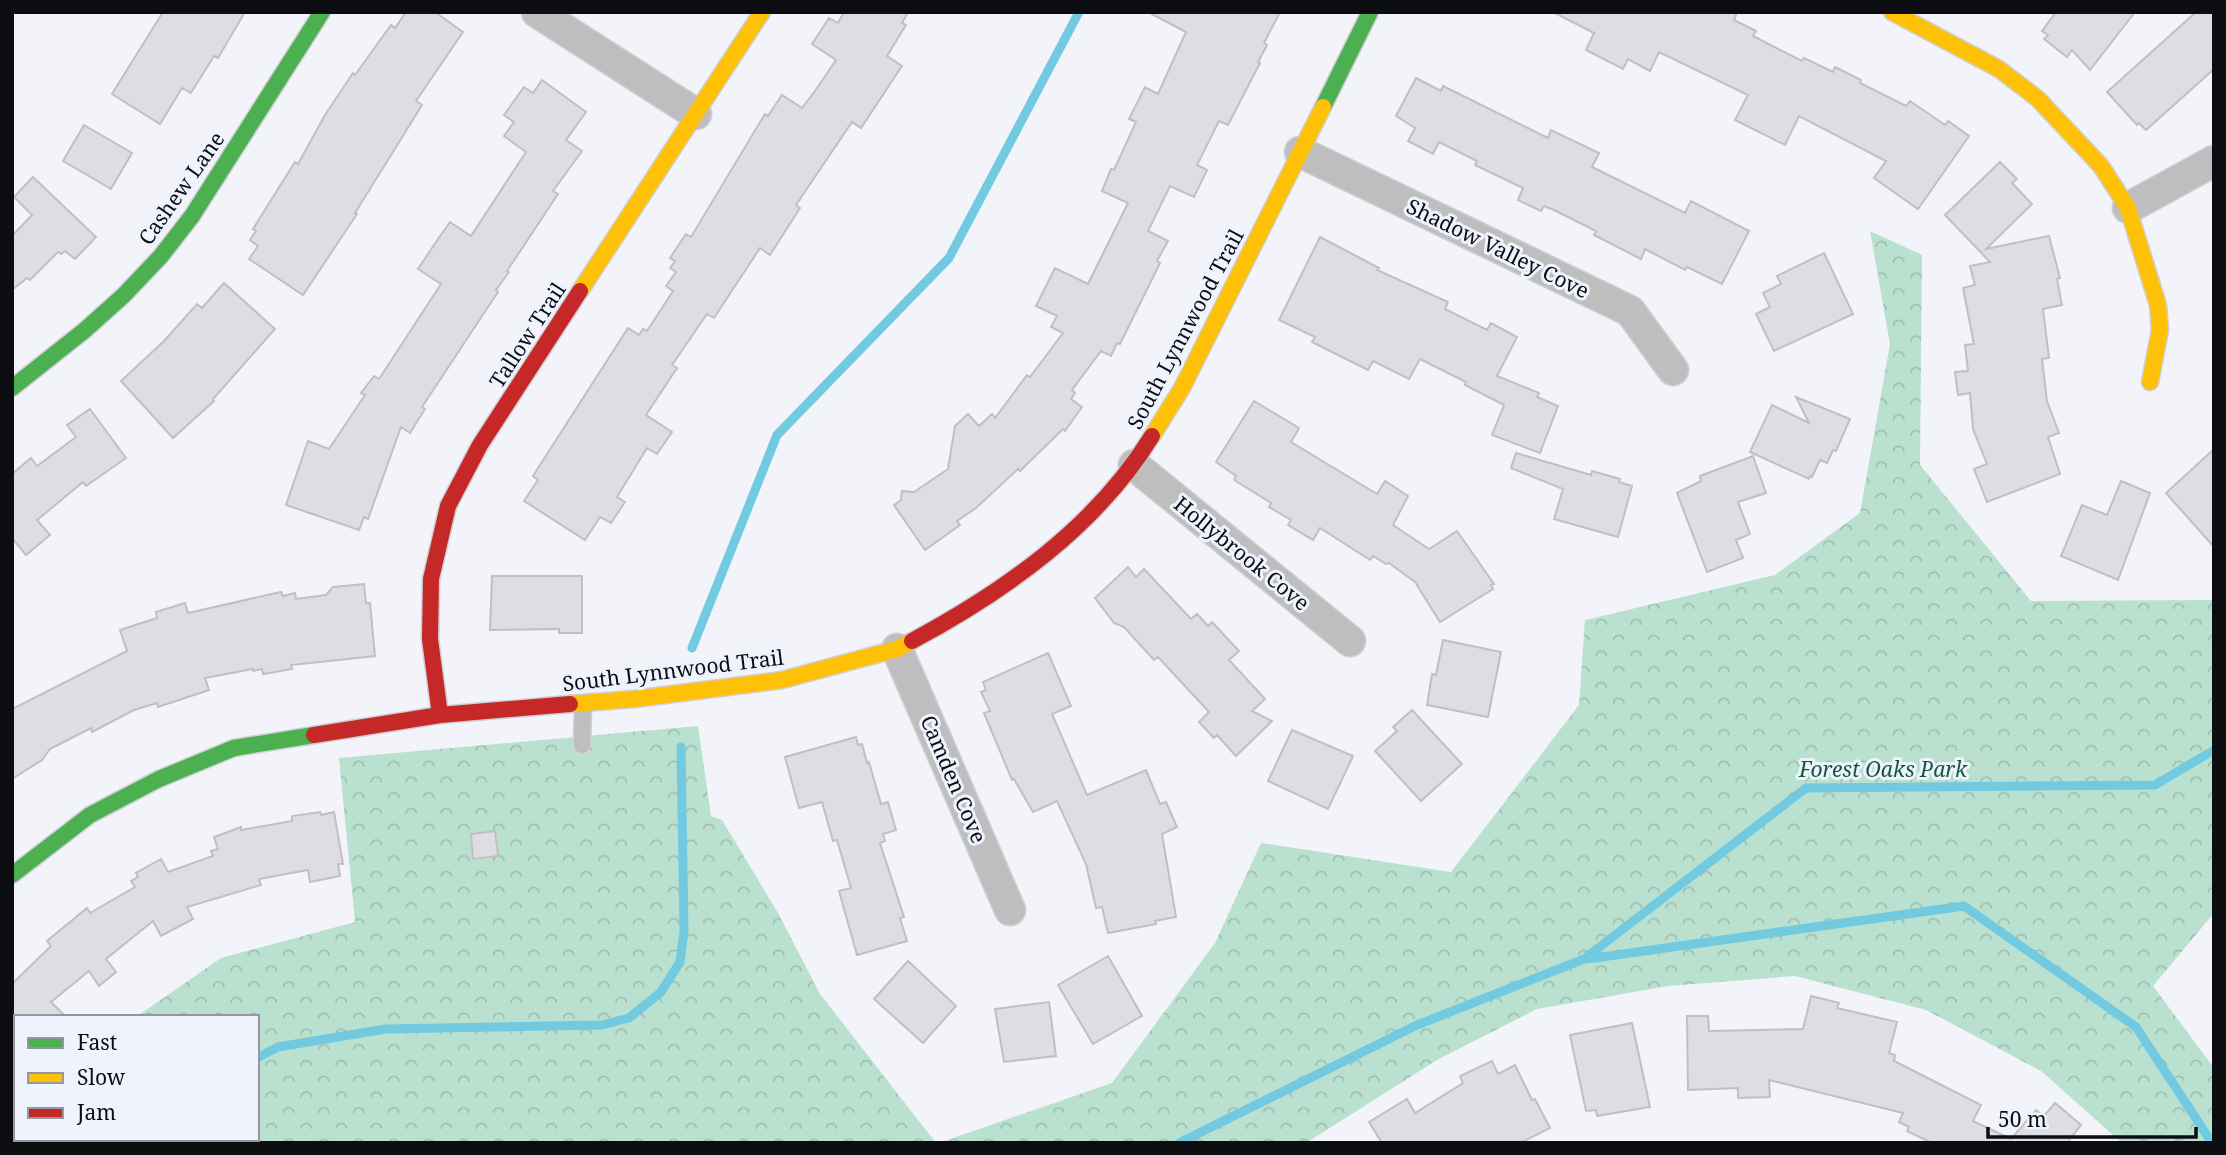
<svg xmlns="http://www.w3.org/2000/svg" width="2226" height="1155" viewBox="0 0 2226 1155" font-family="'Noto Serif',serif">
<style>
.forest{fill:url(#forest-crowns)}
.lines{fill:none;stroke-linecap:round;stroke-linejoin:round}
.stream{stroke:#72cae1;stroke-width:9}
.building{fill:#dedde1;stroke:#c0bfc4;stroke-width:2}
.lane-casing{stroke:#ced0d4;stroke-width:19}
.street-casing{stroke:#ced0d4;stroke-width:33}
.fast-casing{stroke:#ced0d4;stroke-width:19}
.slow-casing{stroke:#ced0d4;stroke-width:19}
.jam-casing{stroke:#ced0d4;stroke-width:19}
.lane{stroke:#bfbebe;stroke-width:16}
.street{stroke:#bfbebe;stroke-width:30}
.fast{stroke:#4caf50;stroke-width:16}
.slow{stroke:#ffc107;stroke-width:16}
.jam{stroke:#c62828;stroke-width:16}
.labels{text-anchor:middle;dominant-baseline:central;stroke-width:6;stroke-linejoin:round;paint-order:stroke}
.street-label{font-size:21px;fill:#0b0d11;stroke:#eef3fe}
.park-label{font-size:21px;font-style:italic;fill:#11593a;stroke:#eef3fe}
</style>
<defs>
<pattern id="forest-crowns" width="20" height="18" patternUnits="userSpaceOnUse" patternTransform="scale(1.75)"><rect width="20" height="18" fill="#bae1cf"/><path d="M2 6a3 3 0 1 1 6 0M12 15a3 3 0 1 1 6 0" fill="none" stroke="#9fc0b1"/></pattern>
</defs>
<rect width="100%" height="100%" fill="#f2f4fa"/>
<!-- forest -->
<path class="forest" d="M 1870,231 L 1922,255 L 1920,465 L 2031,601 L 2214,600 L 2214,913 L 2153,986 L 2214,1068 L 2214,1143 L 2122,1143 L 2041,1071 L 1926,1010 L 1795,976 L 1668,986 L 1537,1009 L 1437,1060 L 1306,1143 L 939,1143 L 1112,1083 L 1215,943 L 1261,843 L 1451,872 L 1579,705 L 1585,620 L 1775,575 L 1860,513 L 1890,344 Z
M 698,726 L 711,816 L 722,820 L 778,913 L 820,994 L 936,1143 L 12,1143 L 12,1134 L 16,1130 L 16,1139 L 257,1139 L 257,1017 L 136,1017 L 221,958 L 355,922 L 339,758 Z"/>
<g class="lines">
<!-- stream -->
<path class="stream" d="M 692,648 L 777,435 L 949,258 L 1079,12
M 1587,959 L 1964,906 L 2136,1027 L 2212,1143
M 257,1058 L 278,1047 L 385,1029 L 602,1025 L 629,1018 L 661,992 L 680,962 L 684,931 L 681,747
M 159,1143 L 162,1139
M 1179,1143 L 1417,1025 L 1584,959 L 1806,788 L 2155,785 L 2214,750"/>
</g>
<!-- building -->
<path class="building" d="M 163,12 L 245,12 L 218,58 L 214,56 L 191,93 L 182,88 L 160,124 L 112,94 Z
M 406,12 L 435,12 L 463,32 L 416,101 L 422,105 L 355,213 L 357,214 L 303,295 L 249,259 L 258,246 L 250,240 L 256,231 L 253,229 L 295,162 L 298,164 L 325,115 L 353,73 L 355,75 L 391,25 L 395,28 Z
M 844,12 L 908,12 L 902,23 L 906,25 L 887,56 L 902,66 L 861,128 L 852,122 L 796,205 L 800,208 L 770,255 L 760,248 L 714,318 L 707,314 L 672,365 L 677,368 L 646,415 L 672,432 L 657,454 L 647,448 L 617,497 L 625,502 L 611,523 L 600,517 L 585,540 L 524,501 L 538,480 L 533,476 L 628,328 L 639,335 L 643,329 L 647,331 L 673,291 L 666,286 L 676,272 L 670,268 L 675,261 L 670,258 L 686,234 L 691,237 L 765,114 L 768,116 L 782,95 L 802,108 L 815,91 L 836,60 L 812,44 L 829,18 L 838,23 Z
M 1148,12 L 1280,12 L 1264,43 L 1267,45 L 1258,62 L 1260,63 L 1228,125 L 1219,121 L 1197,165 L 1207,170 L 1194,197 L 1170,186 L 1148,231 L 1168,241 L 1157,261 L 1160,263 L 1120,344 L 1117,343 L 1111,356 L 1101,351 L 1072,390 L 1075,393 L 1071,399 L 1082,407 L 1065,431 L 1063,429 L 1020,471 L 1018,469 L 976,508 L 957,521 L 960,525 L 925,550 L 894,505 L 901,500 L 902,491 L 914,492 L 948,469 L 955,426 L 968,414 L 979,426 L 992,414 L 995,418 L 1027,375 L 1030,377 L 1063,333 L 1051,327 L 1057,316 L 1036,306 L 1055,268 L 1088,284 L 1128,203 L 1102,191 L 1111,169 L 1114,170 L 1136,122 L 1129,119 L 1145,87 L 1158,94 L 1186,32 Z
M 1553,12 L 1737,12 L 1734,20 L 1756,31 L 1753,36 L 1802,61 L 1804,58 L 1833,72 L 1835,67 L 1861,80 L 1860,83 L 1906,106 L 1910,101 L 1945,125 L 1948,121 L 1969,136 L 1918,209 L 1874,178 L 1886,161 L 1799,116 L 1785,145 L 1735,120 L 1748,95 L 1659,52 L 1650,71 L 1628,59 L 1623,69 L 1586,50 L 1594,33 Z
M 2056,12 L 2135,12 L 2090,70 L 2072,50 L 2067,57 L 2044,39 L 2048,35 L 2042,31 Z
M 2196,12 L 2214,12 L 2214,69 L 2146,130 L 2139,123 L 2137,125 L 2107,92 Z
M 1416,78 L 1441,91 L 1443,86 L 1548,138 L 1551,130 L 1599,153 L 1592,167 L 1685,213 L 1691,201 L 1749,231 L 1722,284 L 1687,267 L 1685,270 L 1645,249 L 1641,259 L 1594,235 L 1596,231 L 1554,210 L 1544,206 L 1541,211 L 1518,200 L 1523,188 L 1475,165 L 1477,161 L 1439,142 L 1433,154 L 1408,141 L 1415,128 L 1396,116 Z
M 542,80 L 586,112 L 566,140 L 582,151 L 553,191 L 558,194 L 507,271 L 509,272 L 496,290 L 498,292 L 422,407 L 425,409 L 410,433 L 401,427 L 368,519 L 364,517 L 359,530 L 286,505 L 308,441 L 329,449 L 365,395 L 361,393 L 374,376 L 379,379 L 441,284 L 418,269 L 438,239 L 450,222 L 471,236 L 526,152 L 504,136 L 514,122 L 504,115 L 524,87 L 533,93 Z
M 84,125 L 132,153 L 111,189 L 63,161 Z
M 2000,162 L 2017,179 L 2012,183 L 2032,204 L 1986,249 L 2049,236 L 2060,278 L 2057,279 L 2062,305 L 2043,309 L 2049,358 L 2042,359 L 2047,401 L 2059,433 L 2048,437 L 2060,474 L 1987,502 L 1974,469 L 1987,464 L 1973,429 L 1970,393 L 1958,395 L 1955,372 L 1968,371 L 1965,345 L 1974,344 L 1963,288 L 1975,285 L 1970,266 L 1990,262 L 1945,215 Z
M 33,177 L 96,237 L 75,259 L 65,251 L 61,254 L 58,252 L 30,280 L 27,278 L 12,290 L 12,236 L 32,215 L 14,197 Z
M 1320,237 L 1379,268 L 1377,270 L 1448,302 L 1445,309 L 1487,330 L 1491,323 L 1517,337 L 1497,376 L 1539,393 L 1537,397 L 1558,406 L 1540,453 L 1492,435 L 1504,405 L 1465,385 L 1466,382 L 1420,359 L 1409,379 L 1373,361 L 1368,370 L 1312,342 L 1315,337 L 1279,320 Z
M 1824,253 L 1853,314 L 1774,351 L 1756,314 L 1770,307 L 1763,293 L 1781,284 L 1777,276 Z
M 224,283 L 275,329 L 213,399 L 214,401 L 173,438 L 121,381 L 164,341 L 197,304 L 202,308 Z
M 1796,397 L 1850,419 L 1836,451 L 1833,450 L 1827,463 L 1820,460 L 1812,477 L 1810,476 L 1809,479 L 1750,452 L 1772,405 L 1809,423 Z
M 1254,401 L 1299,428 L 1291,442 L 1377,494 L 1385,481 L 1408,496 L 1393,525 L 1429,549 L 1457,531 L 1494,584 L 1491,585 L 1493,589 L 1440,622 L 1415,582 L 1389,563 L 1386,564 L 1373,556 L 1370,560 L 1320,528 L 1313,540 L 1288,525 L 1291,520 L 1269,507 L 1271,503 L 1234,480 L 1236,476 L 1216,462 Z
M 90,409 L 126,458 L 86,486 L 83,482 L 37,520 L 50,535 L 26,555 L 12,538 L 12,474 L 31,458 L 37,466 L 76,437 L 67,425 Z
M 2214,449 L 2214,547 L 2166,493 Z
M 1516,453 L 1591,475 L 1592,471 L 1620,479 L 1619,482 L 1632,486 L 1618,537 L 1554,519 L 1563,489 L 1511,468 Z
M 1753,456 L 1766,493 L 1738,502 L 1750,534 L 1736,540 L 1743,558 L 1707,572 L 1677,493 L 1701,481 L 1700,476 Z
M 2121,481 L 2150,493 L 2118,580 L 2061,556 L 2082,505 L 2107,515 Z
M 1128,567 L 1136,577 L 1144,569 L 1191,619 L 1197,614 L 1208,626 L 1212,622 L 1239,651 L 1229,660 L 1265,699 L 1252,711 L 1272,721 L 1236,756 L 1217,735 L 1214,738 L 1199,722 L 1209,712 L 1158,657 L 1154,660 L 1124,627 L 1114,623 L 1095,598 Z
M 492,576 L 582,576 L 582,633 L 559,633 L 559,629 L 490,630 Z
M 364,584 L 366,603 L 370,603 L 375,656 L 291,665 L 292,669 L 263,674 L 262,669 L 253,671 L 253,669 L 205,678 L 209,690 L 158,707 L 157,703 L 134,710 L 92,732 L 91,728 L 50,749 L 42,760 L 12,779 L 12,709 L 127,651 L 120,630 L 157,618 L 156,612 L 185,603 L 188,613 L 281,592 L 283,596 L 295,593 L 296,599 L 326,595 L 333,587 Z
M 1443,640 L 1501,652 L 1488,717 L 1427,705 L 1432,674 L 1436,675 Z
M 1048,653 L 1071,706 L 1052,714 L 1087,795 L 1146,770 L 1160,804 L 1166,802 L 1177,827 L 1162,834 L 1176,917 L 1155,921 L 1156,924 L 1108,933 L 1102,907 L 1096,908 L 1086,864 L 1057,801 L 1033,812 L 1014,779 L 1012,780 L 984,713 L 990,711 L 981,692 L 986,690 L 983,682 Z
M 1412,710 L 1462,764 L 1421,801 L 1375,751 L 1397,731 L 1393,727 Z
M 1292,730 L 1353,756 L 1328,809 L 1268,781 Z
M 856,737 L 858,745 L 862,744 L 867,763 L 869,762 L 881,804 L 888,802 L 896,830 L 883,834 L 885,841 L 880,843 L 904,917 L 900,918 L 907,941 L 857,955 L 839,891 L 851,888 L 837,840 L 833,841 L 822,802 L 799,808 L 785,757 Z
M 320,812 L 321,815 L 334,812 L 343,864 L 338,864 L 340,876 L 310,882 L 308,870 L 259,879 L 261,885 L 187,907 L 193,919 L 161,936 L 153,921 L 106,959 L 116,972 L 99,986 L 89,971 L 51,1002 L 66,1017 L 12,1017 L 12,984 L 51,946 L 47,941 L 87,908 L 90,913 L 135,887 L 131,881 L 138,877 L 136,873 L 161,859 L 168,872 L 213,856 L 211,851 L 218,849 L 214,837 L 241,827 L 241,830 L 292,821 L 292,816 Z
M 495,831 L 498,856 L 473,859 L 471,834 Z
M 1108,956 L 1142,1016 L 1093,1044 L 1058,985 Z
M 908,961 L 956,1006 L 923,1043 L 874,999 Z
M 1811,996 L 1839,1003 L 1837,1008 L 1897,1022 L 1889,1053 L 1895,1055 L 1894,1061 L 1981,1105 L 1973,1121 L 2011,1139 L 2036,1110 L 2044,1116 L 2055,1103 L 2081,1125 L 2067,1143 L 1932,1143 L 1907,1131 L 1909,1127 L 1899,1122 L 1903,1113 L 1769,1080 L 1770,1097 L 1738,1098 L 1738,1088 L 1688,1090 L 1687,1016 L 1708,1016 L 1709,1031 L 1803,1029 Z
M 1049,1002 L 1056,1056 L 1004,1062 L 995,1009 Z
M 1632,1023 L 1650,1107 L 1597,1116 L 1596,1110 L 1586,1111 L 1570,1035 Z
M 1492,1061 L 1498,1074 L 1515,1065 L 1532,1100 L 1535,1099 L 1550,1128 L 1520,1143 L 1382,1143 L 1369,1122 L 1407,1099 L 1415,1113 L 1463,1083 L 1460,1076 Z"/>
<g class="lines">
<!-- lane casing -->
<g class="lane-casing">
<path id="lane" d="M 582,745 L 583,704"/>
</g>
<!-- street casing -->
<g class="street-casing">
<path id="street" d="M 537,12 L 696,114
M 1300,152 L 1630,311 L 1673,370
M 2128,208 L 2214,161
M 1134,465 L 1350,641
M 897,649 L 1010,910"/>
</g>
<!-- fast casing -->
<g class="fast-casing">
<path id="fast" d="M 1323,107 L 1370,12
M 12,388 L 85,330 L 124,295 L 161,256 L 192,216 L 322,12
M 12,875 L 90,815 L 159,779 L 234,748 L 314,735"/>
</g>
<!-- slow casing -->
<g class="slow-casing">
<path id="slow" d="M 1892,12 L 1999,69 L 2038,99 L 2101,166 L 2128,208 L 2158,305 L 2160,330 L 2150,382
M 580,291 L 762,12
M 1152,436 L 1182,388 L 1323,107
M 570,704 L 634,699 L 782,680 L 897,649 L 912,641"/>
</g>
<!-- jam casing -->
<g class="jam-casing">
<path id="jam" d="M 912,641 C 1005,591 1096,527 1152,436
M 440,715 L 430,639 L 431,579 L 448,506 L 480,445 L 580,291
M 314,735 L 440,715 L 570,704"/>
</g>
<!-- lane -->
<use href="#lane" class="lane"/>
<!-- street -->
<use href="#street" class="street"/>
<!-- fast -->
<use href="#fast" class="fast"/>
<!-- slow -->
<use href="#slow" class="slow"/>
<!-- jam -->
<use href="#jam" class="jam"/>
</g>
<g class="labels">
<!-- street labels -->
<g class="street-label">
<text transform="translate(181 188) rotate(-55)">Cashew Lane</text>
<text transform="translate(1498 248) rotate(26)">Shadow Valley Cove</text>
<text transform="translate(1185 329) rotate(-62)">South Lynnwood Trail</text>
<text transform="translate(527 335) rotate(-57)">Tallow Trail</text>
<text transform="translate(1242 553) rotate(39)">Hollybrook Cove</text>
<text transform="translate(673 670) rotate(-7)">South Lynnwood Trail</text>
<text transform="translate(954 779) rotate(67)">Camden Cove</text>
</g>
<!-- park labels -->
<g class="park-label">
<text x="1883" y="769">Forest Oaks Park</text>
</g>
</g>
<!-- border -->
<rect width="2226" height="1155" fill="none" stroke="#0b0d11" stroke-width="28"/>
<!-- legend -->
<rect x="14" y="1015" width="245" height="126" fill="#eef3fe" stroke="#93979f" stroke-width="2"/>
<rect x="28" y="1038" width="35" height="10" fill="#4caf50" stroke="#93979f" stroke-width="2"/>
<text x="77" y="1050" font-size="21" fill="#0b0d11">Fast</text>
<rect x="28" y="1073" width="35" height="10" fill="#ffc107" stroke="#93979f" stroke-width="2"/>
<text x="77" y="1085" font-size="21" fill="#0b0d11">Slow</text>
<rect x="28" y="1108" width="35" height="10" fill="#c62828" stroke="#93979f" stroke-width="2"/>
<text x="77" y="1120" font-size="21" fill="#0b0d11">Jam</text>
<!-- scale -->
<path d="M1988 1127v10h208v-10" fill="none" stroke="#0b0d11" stroke-width="3.5"/>
<text x="1998" y="1127" font-size="21" fill="#0b0d11" stroke="#eef3fe" stroke-width="5" paint-order="stroke">50 m</text>
</svg>
